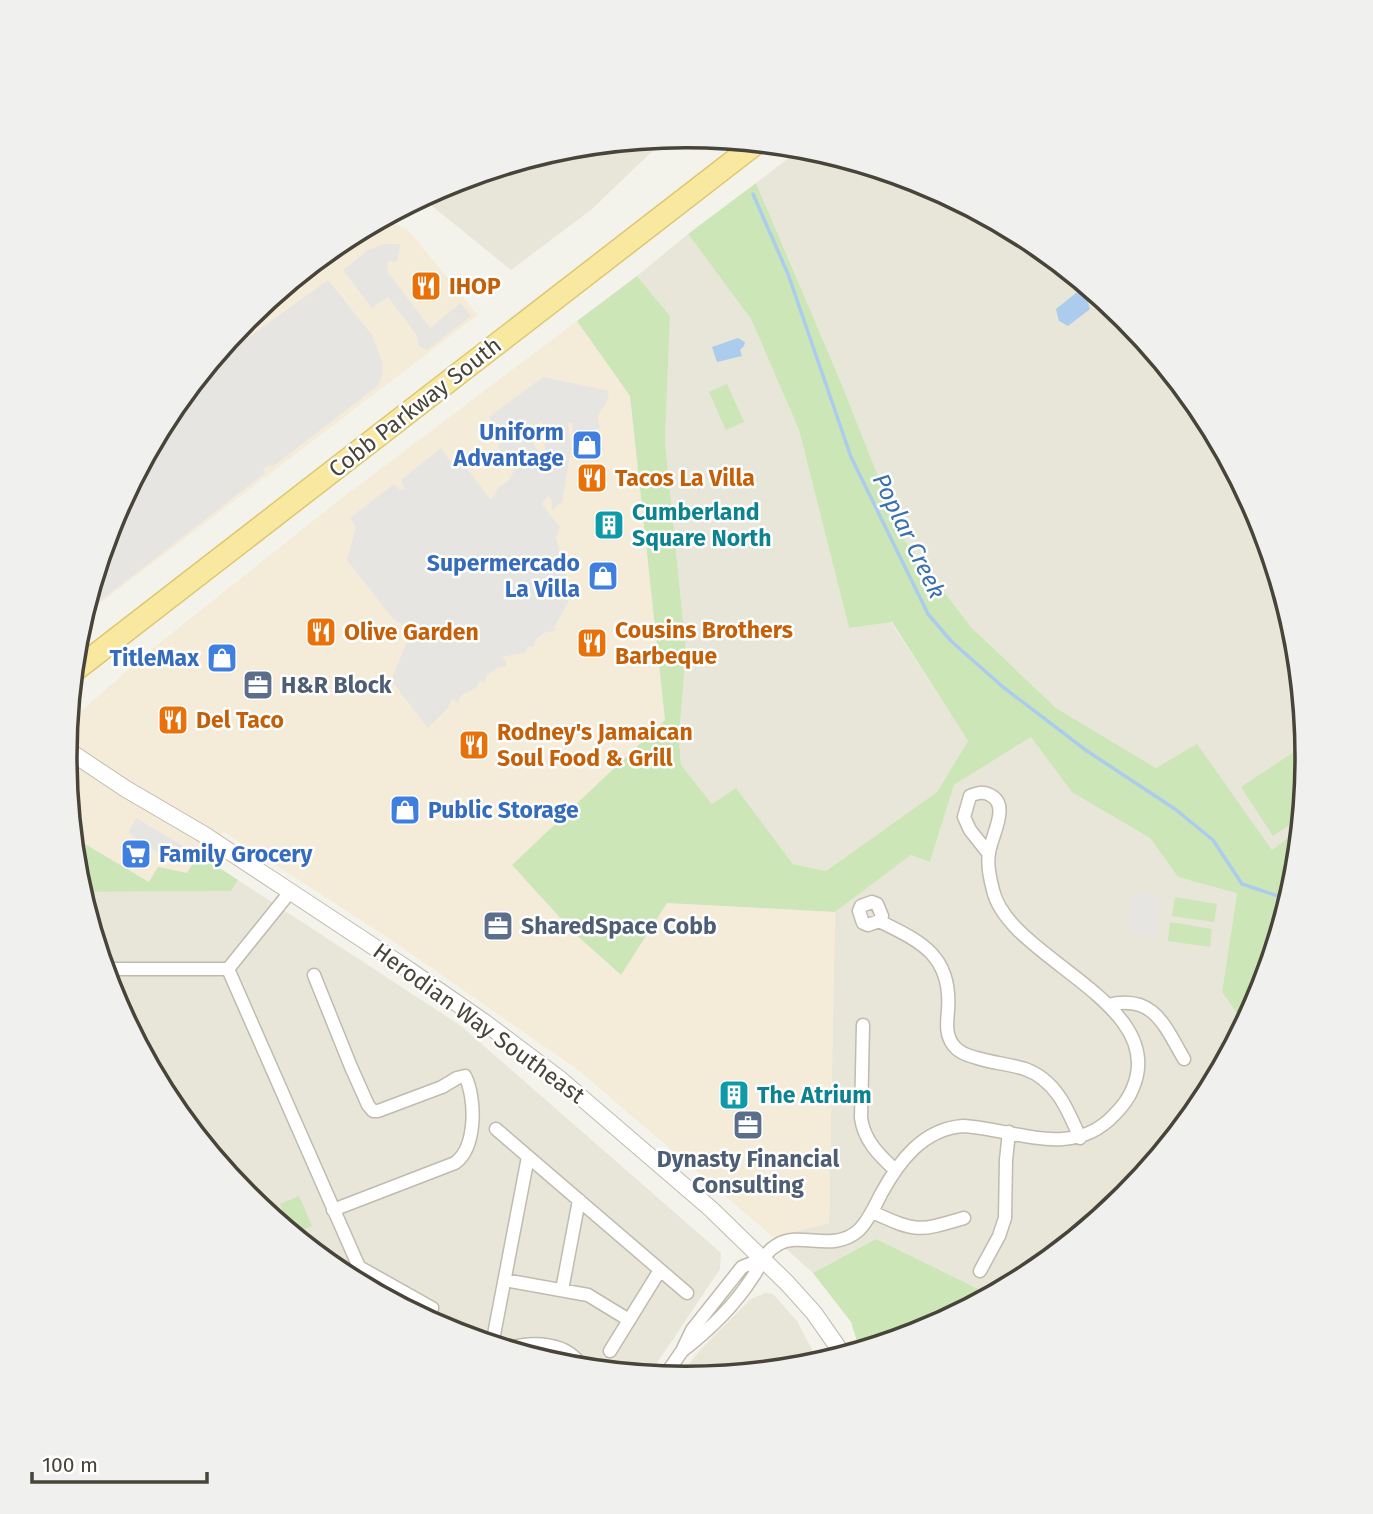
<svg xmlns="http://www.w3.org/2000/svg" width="1373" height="1514" viewBox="0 0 1373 1514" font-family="'Fira Sans',sans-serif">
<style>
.residential{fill:#e8e5d9}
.commercial{fill:#f4ebd8}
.green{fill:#cce6b7}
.parking{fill:#e7e5e2;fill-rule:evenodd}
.water{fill:#accced}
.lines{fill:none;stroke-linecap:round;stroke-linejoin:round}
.stream{stroke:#accced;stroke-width:3.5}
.minor-casing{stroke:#c0bbae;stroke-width:15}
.tertiary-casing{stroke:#c0bbae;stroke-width:18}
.primary-casing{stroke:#ddc770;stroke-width:24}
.minor{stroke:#fff;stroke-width:12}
.tertiary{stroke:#fff;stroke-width:16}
.primary{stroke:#f8e8a0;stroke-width:21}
.labels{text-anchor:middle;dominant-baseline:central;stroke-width:5;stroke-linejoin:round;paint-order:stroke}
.food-label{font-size:23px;font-weight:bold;fill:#c56008;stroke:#fff;text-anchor:start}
.street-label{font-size:23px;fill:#484439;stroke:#fff}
.shop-label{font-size:23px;font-weight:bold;fill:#366cbe;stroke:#fff;text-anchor:end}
.culture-label{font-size:23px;font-weight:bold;fill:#0d838f;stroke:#fff;text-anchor:start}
.service-label{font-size:23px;font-weight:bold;fill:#4e5e75;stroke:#fff;text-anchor:start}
.water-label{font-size:24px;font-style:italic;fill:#3871af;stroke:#fff}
.rim{fill:none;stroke:#484439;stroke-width:3.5}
</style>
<rect width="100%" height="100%" fill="#f4f3eb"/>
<!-- residential -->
<path class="residential" d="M 667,137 L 592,209 L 511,270 L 421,197 L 449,182 L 566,147 Z
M 803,147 L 892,173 L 903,188 L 916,180 L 925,183 L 1032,240 L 1126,318 L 1204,412 L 1261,519 L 1296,636 L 1308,757 L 1301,828 L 1272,850 L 1197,745 L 1156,768 L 1056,708 L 971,627 L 902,537 L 840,380 L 756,183 Z
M 688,234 L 751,319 L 799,430 L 849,628 L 891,622 L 968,741 L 937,792 L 826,871 L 793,864 L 736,788 L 712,804 L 681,765 L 679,738 L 686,650 L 665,442 L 670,316 L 637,276 Z
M 1031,737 L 1072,791 L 1150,838 L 1178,877 L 1237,892 L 1222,992 L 1245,1025 L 1203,1103 L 1126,1197 L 1032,1274 L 924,1332 L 901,1338 L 900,1334 L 981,1292 L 876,1239 L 813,1273 L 773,1237 L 829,1223 L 835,912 L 911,855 L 930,862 L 954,785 Z
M 238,880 L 461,1026 L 721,1253 L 720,1269 L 649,1375 L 565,1367 L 448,1331 L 341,1274 L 247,1196 L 169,1102 L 112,995 L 81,892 L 231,891 Z
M 765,1293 L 773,1294 L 797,1321 L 819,1363 L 807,1367 L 678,1378 L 700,1350 L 751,1299 Z"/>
<!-- commercial -->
<path class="commercial" d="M 381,218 L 408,230 L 478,315 L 83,616 L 112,519 L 170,411 L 247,317 L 341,240 Z
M 577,321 L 630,396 L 665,720 L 512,865 L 574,933 L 620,975 L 667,903 L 835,912 L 829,1223 L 773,1237 L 578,1070 L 387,937 L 224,832 L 198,854 L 187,873 L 149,882 L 85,844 L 74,855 L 65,757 L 68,723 L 147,653 L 338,501 Z"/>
<!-- green -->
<path class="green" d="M 756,183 L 840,380 L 902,537 L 971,627 L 1056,708 L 1156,768 L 1197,744 L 1272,850 L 1301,828 L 1296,879 L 1261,995 L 1245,1025 L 1222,992 L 1237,893 L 1178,877 L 1150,838 L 1072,792 L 1031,737 L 954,785 L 930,862 L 911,855 L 835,912 L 667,903 L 621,975 L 574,933 L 512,865 L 665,720 L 630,396 L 577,321 L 637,276 L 670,316 L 665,442 L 686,650 L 679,738 L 681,765 L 712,804 L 736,788 L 793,864 L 826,871 L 937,792 L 968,741 L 892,622 L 849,628 L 799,430 L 751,319 L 688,234 Z
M 727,384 L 744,422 L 726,430 L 709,392 Z
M 1294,752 L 1307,771 L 1302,817 L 1273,836 L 1241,787 Z
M 85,844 L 149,882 L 158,867 L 187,873 L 198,854 L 238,880 L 231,891 L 81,892 L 77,878 L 74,855 Z
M 1175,897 L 1217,904 L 1214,922 L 1172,916 Z
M 1170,922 L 1212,929 L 1210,947 L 1168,941 Z
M 299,1196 L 312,1226 L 292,1234 L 280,1204 Z
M 876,1239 L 982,1291 L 900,1334 L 901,1338 L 860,1351 L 851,1322 L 813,1273 Z"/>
<!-- parking -->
<path class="parking" d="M 384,244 L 400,244 L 397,262 L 388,261 L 387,271 L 430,328 L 461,303 L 471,316 L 427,350 L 419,346 L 416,334 L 388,297 L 372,308 L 343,270 L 368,250 Z
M 328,280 L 372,335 L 382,362 L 383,373 L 379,385 L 272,467 L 270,464 L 263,469 L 265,473 L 91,608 L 87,603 L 98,566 L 104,569 L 109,563 L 107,555 L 100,557 L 112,519 L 170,411 L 196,380 L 206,380 L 215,373 L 216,361 Z
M 543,377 L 609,391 L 607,401 L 598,416 L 600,429 L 573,432 L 572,422 L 568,423 L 571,449 L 562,502 L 552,510 L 551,499 L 548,496 L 542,504 L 560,527 L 556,538 L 570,587 L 564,597 L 569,601 L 554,627 L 555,631 L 546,632 L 536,639 L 533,647 L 528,646 L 525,653 L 500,657 L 506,661 L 507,666 L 497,668 L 487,675 L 484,683 L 480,681 L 476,688 L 461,695 L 458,703 L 452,699 L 449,707 L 428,728 L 391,680 L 412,630 L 393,619 L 347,560 L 356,527 L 350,518 L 394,484 L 400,490 L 405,489 L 401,480 L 441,448 L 451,463 L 455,453 L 491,500 L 498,488 L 510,479 L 515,469 L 498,447 L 502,438 L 489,417 ZM 542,421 L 546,454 L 557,454 L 555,463 L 545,469 L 538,467 L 532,457 L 541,455 L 526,434 Z
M 136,818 L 187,848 L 176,864 L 128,833 Z
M 1133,891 L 1162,895 L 1155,939 L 1126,934 Z"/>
<!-- water -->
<path class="water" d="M 1076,293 L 1082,294 L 1087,299 L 1090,309 L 1068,326 L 1059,321 L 1056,309 Z
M 738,338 L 745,342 L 744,346 L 740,350 L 742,356 L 717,362 L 712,347 Z"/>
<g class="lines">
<!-- stream -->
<path class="stream" d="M 753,194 L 788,274 L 851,457 L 928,614 L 951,641 L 1003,687 L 1087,751 L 1175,809 L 1213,840 L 1242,884 L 1290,900"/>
<!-- minor casing -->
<g class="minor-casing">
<path id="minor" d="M 879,921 L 882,916 L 877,904 L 872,902 L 861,906 L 859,911 L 863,923 L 868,925 L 879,921 C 922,942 952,956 948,1010 C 947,1023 945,1035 954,1046 C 959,1053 969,1056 977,1058 C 993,1063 1009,1064 1025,1069 C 1056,1080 1068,1110 1080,1138
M 104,969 L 228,969
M 228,969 L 359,1267 L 432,1308 L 429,1321
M 228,969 L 290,892
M 314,975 L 351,1067 L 368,1105 L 373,1111 L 378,1111 L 442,1087 L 457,1078 L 465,1076 C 476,1098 477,1147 455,1163 L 333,1210
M 1108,1005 C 1154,994 1164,1025 1184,1059
M 863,1025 L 861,1118 C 864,1140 878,1154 894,1169
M 496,1129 L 687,1293
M 872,1212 C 917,1232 917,1232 964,1218
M 980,1271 L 999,1236 L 1005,1218 L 1006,1160 L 1009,1132
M 349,1278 L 359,1267
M 505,1280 L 588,1295 L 629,1320
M 562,1290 L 579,1200
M 492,1345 L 528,1157
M 506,1349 C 531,1341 569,1341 582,1368
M 610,1351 L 660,1270
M 682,1351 C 708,1331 734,1306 752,1278 C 761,1266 763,1253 777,1245 C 801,1230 832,1254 859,1230 C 869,1220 875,1206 881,1194 C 899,1161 923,1129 963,1126 C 1015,1129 1072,1160 1114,1115 C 1121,1108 1128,1100 1132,1090 C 1172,1003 1008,959 993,890 C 990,879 987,864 989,853 C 991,836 1011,805 990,795 C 983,791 977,793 970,796 L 964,817 L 970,830 L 989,854
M 664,1377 L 682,1351 L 692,1330 L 742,1267 L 762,1259"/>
</g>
<!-- tertiary casing -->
<g class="tertiary-casing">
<path id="tertiary" d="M 66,749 L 126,789 L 203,834 L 409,970 L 484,1022 L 561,1080 L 711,1209 L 787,1283 L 814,1313 L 844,1356"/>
</g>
<!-- primary casing -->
<g class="primary-casing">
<path id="primary" d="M 73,672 L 758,142"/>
</g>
<!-- minor -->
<use href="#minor" class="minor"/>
<!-- tertiary -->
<use href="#tertiary" class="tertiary"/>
<!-- primary -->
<use href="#primary" class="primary"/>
</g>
<!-- icons -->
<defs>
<g id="restaurant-square" transform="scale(1.575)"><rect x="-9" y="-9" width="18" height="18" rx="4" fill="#e8710a" stroke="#fff"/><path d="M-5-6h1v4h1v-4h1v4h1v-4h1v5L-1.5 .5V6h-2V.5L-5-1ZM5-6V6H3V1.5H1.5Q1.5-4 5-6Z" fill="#fff"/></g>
<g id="shop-square" transform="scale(1.575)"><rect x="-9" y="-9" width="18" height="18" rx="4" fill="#3f7fe0" stroke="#fff"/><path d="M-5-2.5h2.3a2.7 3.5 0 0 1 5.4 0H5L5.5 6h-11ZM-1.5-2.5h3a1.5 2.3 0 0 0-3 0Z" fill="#fff"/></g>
<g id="building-square" transform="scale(1.575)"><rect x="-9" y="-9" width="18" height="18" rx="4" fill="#0f9aa8" stroke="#fff"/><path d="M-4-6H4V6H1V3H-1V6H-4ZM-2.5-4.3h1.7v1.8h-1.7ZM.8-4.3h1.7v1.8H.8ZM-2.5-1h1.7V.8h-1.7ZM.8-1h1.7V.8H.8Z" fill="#fff"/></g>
<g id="office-square" transform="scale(1.575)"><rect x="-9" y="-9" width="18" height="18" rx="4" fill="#5c6f8a" stroke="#fff"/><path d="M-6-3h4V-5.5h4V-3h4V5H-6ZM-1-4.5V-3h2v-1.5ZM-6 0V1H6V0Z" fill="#fff"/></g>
<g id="supermarket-square" transform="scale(1.575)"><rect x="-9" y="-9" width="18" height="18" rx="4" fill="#3f7fe0" stroke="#fff"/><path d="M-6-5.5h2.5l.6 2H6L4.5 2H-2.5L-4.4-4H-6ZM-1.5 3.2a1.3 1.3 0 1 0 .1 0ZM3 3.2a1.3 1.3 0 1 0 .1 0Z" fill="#fff"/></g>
</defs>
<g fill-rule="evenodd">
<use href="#restaurant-square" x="426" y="286"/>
<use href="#shop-square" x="587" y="445"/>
<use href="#restaurant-square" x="592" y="478"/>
<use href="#building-square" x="609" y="525"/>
<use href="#shop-square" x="603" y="576"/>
<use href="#restaurant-square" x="321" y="632"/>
<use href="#restaurant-square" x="592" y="643"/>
<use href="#shop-square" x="222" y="658"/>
<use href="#office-square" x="258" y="685"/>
<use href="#restaurant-square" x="173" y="720"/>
<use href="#restaurant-square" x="474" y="745"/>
<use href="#shop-square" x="405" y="810"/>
<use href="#supermarket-square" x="136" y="854"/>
<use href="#office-square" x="498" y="926"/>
<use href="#building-square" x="734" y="1095"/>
<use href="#office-square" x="748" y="1125"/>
</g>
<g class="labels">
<!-- food labels -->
<g class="food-label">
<text x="449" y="286">IHOP</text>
<text x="615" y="478">Tacos La Villa</text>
<text x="615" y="630">Cousins Brothers<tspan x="615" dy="26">Barbeque</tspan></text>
<text x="344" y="632">Olive Garden</text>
<text x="196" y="720">Del Taco</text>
<text x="497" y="732">Rodney's Jamaican<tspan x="497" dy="26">Soul Food &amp; Grill</tspan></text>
</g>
<!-- street labels -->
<g class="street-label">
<text transform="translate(415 407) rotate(-38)">Cobb Parkway South</text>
<text transform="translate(479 1023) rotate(36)">Herodian Way Southeast</text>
</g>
<!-- shop labels -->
<g class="shop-label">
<text x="564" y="432">Uniform<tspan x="564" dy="26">Advantage</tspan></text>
<text x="580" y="563">Supermercado<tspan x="580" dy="26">La Villa</tspan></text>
<text x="199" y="658">TitleMax</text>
<text x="428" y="810" text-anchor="start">Public Storage</text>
<text x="159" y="854" text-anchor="start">Family Grocery</text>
</g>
<!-- culture labels -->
<g class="culture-label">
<text x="632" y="512">Cumberland<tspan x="632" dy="26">Square North</tspan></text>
<text x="757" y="1095">The Atrium</text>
</g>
<!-- service labels -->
<g class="service-label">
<text x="281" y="685">H&amp;R Block</text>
<text x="521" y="926">SharedSpace Cobb</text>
<text x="748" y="1159" text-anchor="middle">Dynasty Financial<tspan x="748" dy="26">Consulting</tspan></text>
</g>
<!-- water labels -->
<g class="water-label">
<text transform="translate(909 536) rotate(64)">Poplar Creek</text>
</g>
</g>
<!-- crop -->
<path d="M0 0H1373V1514H0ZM77 757a609 609 0 1 1 1218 0a609 609 0 1 1-1218 0Z" fill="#f0f0ef" fill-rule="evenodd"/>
<path class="rim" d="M77 757a609 609 0 1 1 1218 0a609 609 0 1 1-1218 0Z"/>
<!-- scale -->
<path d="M32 1472v10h175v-10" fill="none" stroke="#484439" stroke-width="3.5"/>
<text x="42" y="1472" font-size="21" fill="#484439" stroke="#ffffff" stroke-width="5" paint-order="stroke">100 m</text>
</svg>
